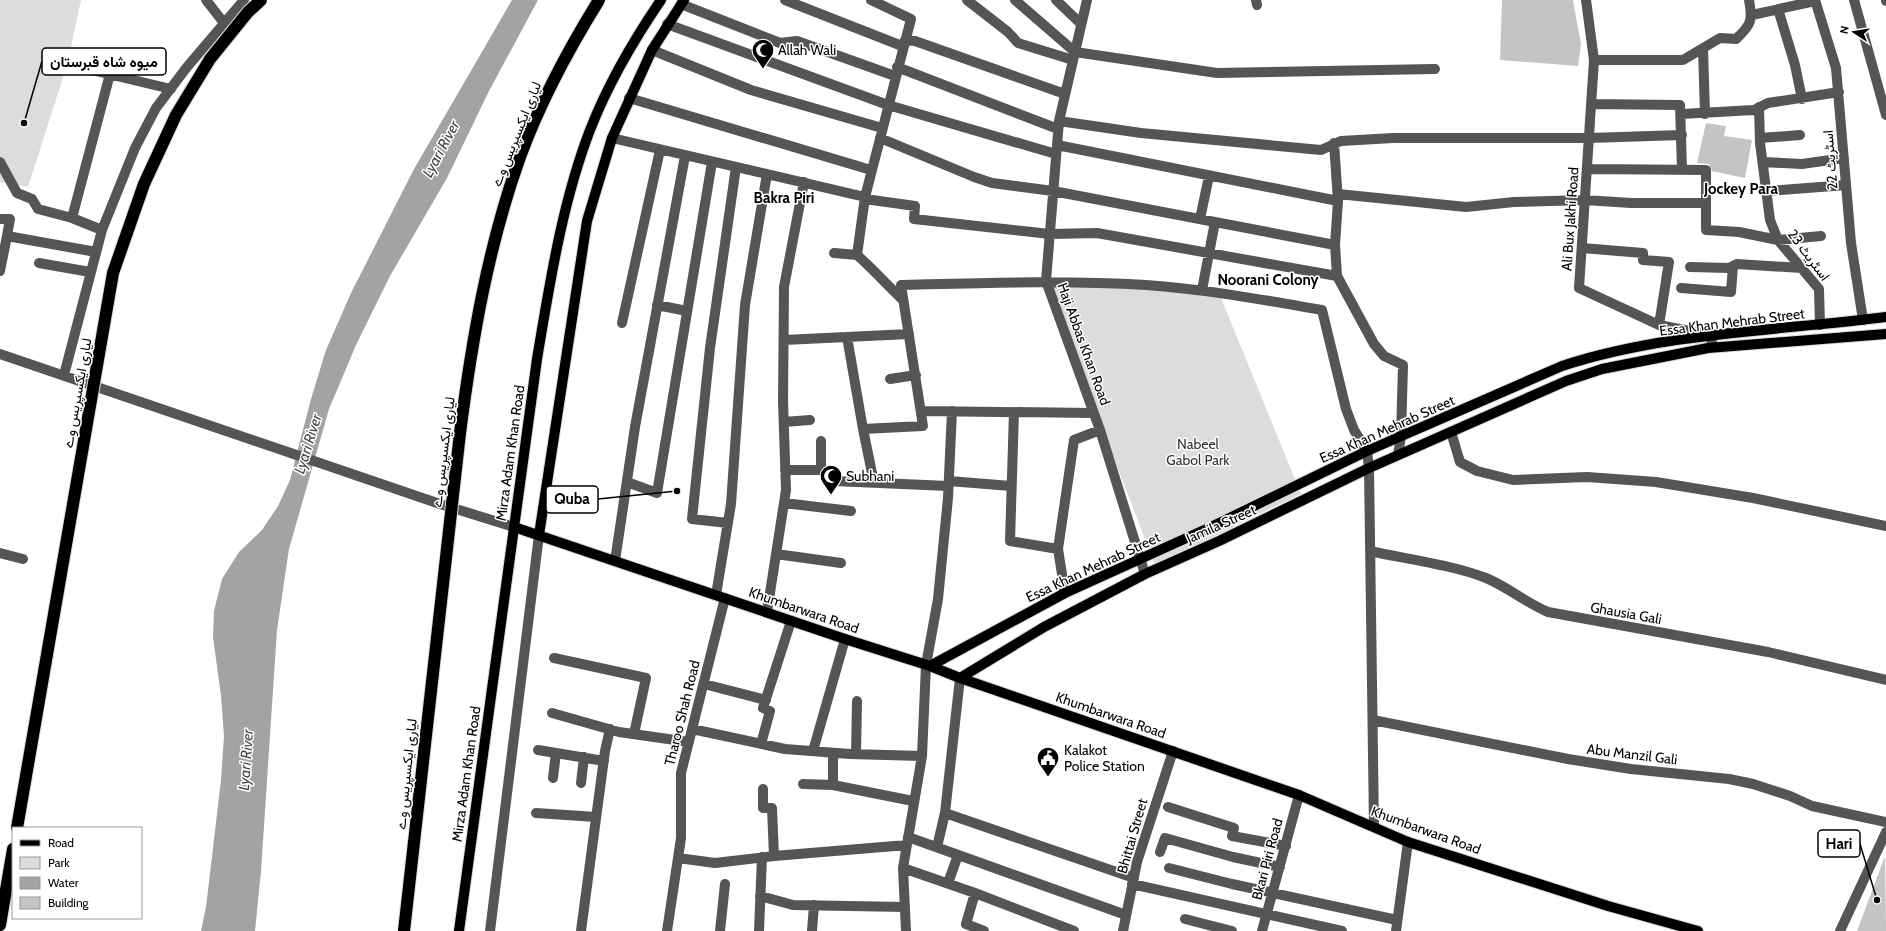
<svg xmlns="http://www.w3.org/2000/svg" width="1886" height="931" viewBox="0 0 1886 931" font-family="Cabin,Vazirmatn,sans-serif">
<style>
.green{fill:#dcdcdc}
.water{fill:#a3a3a3}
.building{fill:#c4c4c4}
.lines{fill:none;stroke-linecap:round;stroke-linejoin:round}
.major-casing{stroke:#dbdbdb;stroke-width:12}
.highway-casing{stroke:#dbdbdb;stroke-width:14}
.minor{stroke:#555;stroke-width:10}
.major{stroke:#000;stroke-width:10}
.highway{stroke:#000;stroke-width:12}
.highway-bridge-casing{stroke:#dbdbdb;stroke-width:14;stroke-linecap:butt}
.highway-bridge{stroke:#000;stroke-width:12}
.labels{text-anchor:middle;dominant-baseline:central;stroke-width:3;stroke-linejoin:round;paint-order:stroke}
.poi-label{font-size:14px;fill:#000;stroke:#fff;text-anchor:start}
.street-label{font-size:14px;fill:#000;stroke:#fff}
.park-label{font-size:14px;fill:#333;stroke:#fff}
.water-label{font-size:15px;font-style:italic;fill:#444;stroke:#fff}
.neighbourhood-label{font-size:15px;font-weight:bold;fill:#000;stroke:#fff}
.leader{fill:none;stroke:#000;stroke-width:1.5}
.callout-dot{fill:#000;stroke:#fff;stroke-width:1.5}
.callout{fill:#fff;stroke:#000;stroke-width:1.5}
.callout-label{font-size:15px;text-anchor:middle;font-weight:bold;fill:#000}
</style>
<rect width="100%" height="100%" fill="#fff"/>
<!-- green -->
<path class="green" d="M 0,0 L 81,0 L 67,65 L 28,187 L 0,182 Z
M 1046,281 L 1219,293 L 1301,494 L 1155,565 Z"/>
<!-- water -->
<path class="water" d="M 512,0 L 538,0 L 489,91 L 447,178 L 390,276 L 356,345 L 329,409 L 289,549 L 277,630 L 261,871 L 255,931 L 201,931 L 206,907 L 221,780 L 224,736 L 221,696 L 213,637 L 214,611 L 222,579 L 239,552 L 262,530 L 278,506 L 290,480 L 311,399 L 326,350 L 351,293 L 414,169 Z"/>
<!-- building -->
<path class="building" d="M 1502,0 L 1573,0 L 1581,44 L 1578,66 L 1500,60 Z
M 1706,123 L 1726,126 L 1724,136 L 1752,140 L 1745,178 L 1712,171 L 1709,164 L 1697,163 Z
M 1885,856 L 1886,931 L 1857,931 Z"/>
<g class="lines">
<!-- major casing -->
<g class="major-casing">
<path id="major" d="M 514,527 L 845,639 L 930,666 L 960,678 L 1299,795 L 1408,842 L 1608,906 L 1698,931
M 539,535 L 587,221 L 612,138 L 652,50 L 684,0
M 930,666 L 1065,593 L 1213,526 L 1367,451 L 1562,366 C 1666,332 1778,331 1886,317
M 960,678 L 1044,627 L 1145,574 L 1219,541 L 1369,468 L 1566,381 L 1602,369 L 1708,348 L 1886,334
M 459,931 L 537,359 C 550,282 562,203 590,130 C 608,84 633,41 661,0"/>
</g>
<!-- highway casing -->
<g class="highway-casing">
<path id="highway" d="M 0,925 L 13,849"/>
</g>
<!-- minor -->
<path class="minor" d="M 206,0 L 224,23
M 785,0 L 902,46
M 871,0 L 911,19 L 865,197 L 857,255 C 873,269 887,285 902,299
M 967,0 L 1008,32 L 1018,43 L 1073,60
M 1015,0 L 1075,52 L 1217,73 L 1435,69
M 1056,0 L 1081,24
M 1087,0 L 1059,121 L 1046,281 L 1100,430 L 1145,574
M 1256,0 L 1257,5
M 1586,0 L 1594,60 L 1579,288 L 1659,325 L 1710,335 L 1713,347
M 1815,0 L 1836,68 L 1851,243 L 1863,320
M 1854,0 L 1886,115
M 1886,0 L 1886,1
M 681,4 L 780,43 L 797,41 L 895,76
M 1778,9 L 1795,65 L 1802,99
M 1752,15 L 1815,1
M 667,24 L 888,105 L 1056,154
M 905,40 L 915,41 L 1065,94
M 1703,48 L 1705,114
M 652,50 L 751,90 L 882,128
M 1594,60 L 1683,60 L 1720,38 L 1736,39 C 1751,25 1753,21 1749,0
M 75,66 L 171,89
M 897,67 L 1058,129
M 629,98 L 871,170
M 1591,104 L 1680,105 L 1682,169
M 1759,107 L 1760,143 L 1770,220 L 1778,240 L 1819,289 L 1820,325
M 1681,114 L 1754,110 L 1768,103 L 1839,92
M 1059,121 L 1141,133 L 1321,150 L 1341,141 L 1393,138 L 1589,138 L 1682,135
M 612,138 L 865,197
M 880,138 L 974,177 L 992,183 L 1053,191 L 1335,245
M 1760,138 L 1800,135
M 1334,143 L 1338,201 L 1335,245 L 1337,276 L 1374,344 L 1384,356 L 1403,365 L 1401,436 L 1398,455
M 1057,145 L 1338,201
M 0,162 L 17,193 L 32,199 L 38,209 L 72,218 L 102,230
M 1763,162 L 1802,164 L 1844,158
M 1587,169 L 1706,170 L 1706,230 L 1739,232 L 1778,240 L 1821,236
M 1767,191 L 1846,185
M 1338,194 L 1466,207 L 1514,202 L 1585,200 L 1631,203 L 1706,203
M 865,199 L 915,206 L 914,219 L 1050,234 L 1097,233 L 1337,276
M 72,218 L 110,74
M 0,219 L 10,219 L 7,236
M 1200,219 L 1209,176
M 1582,248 L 1643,253 L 1643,260 L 1669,262 L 1659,325
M 834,253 L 857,255
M 39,263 L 90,272
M 1690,267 L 1729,268 L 1737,264 L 1802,268
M 0,271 L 7,236 L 96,252
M 1681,288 L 1731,292 L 1733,266
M 1202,290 L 1215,222
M 657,305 L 687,311
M 622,323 L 660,150
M 847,337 L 863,429 L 874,483
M 784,340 L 909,334
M 0,354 L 440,504 L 514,527
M 64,375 L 102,230 L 135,148 L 156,108 L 187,67 L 244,0
M 890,379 L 916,375
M 921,411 L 1093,413
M 1014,412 L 1010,541 L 1058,549
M 784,422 L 810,420
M 863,429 L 923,426 L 901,285 C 982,283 1064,280 1146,285 C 1205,289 1264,300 1322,310 L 1346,409 L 1354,430 L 1367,451 L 1369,468 L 1374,827
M 1451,432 L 1460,462 L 1477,471 L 1513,480 L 1587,477 L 1656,482 L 1753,498 L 1886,526
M 821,441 L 821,470
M 785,470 L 821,470 L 834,481 L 948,486
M 949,481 L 1011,486
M 627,482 L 657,493 L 712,162
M 784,503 L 851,511
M 728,523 L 692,519 L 710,348 L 736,167
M 1370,551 C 1406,559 1453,565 1486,578 C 1508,587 1526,603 1548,612 L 1768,652 L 1886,680
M 0,553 L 23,559
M 776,554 L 841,563
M 615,561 L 635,427 L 685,156
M 1065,593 L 1058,549 L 1074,440 L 1100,430
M 716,595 L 731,504 L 745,305 L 767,174
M 767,612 L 786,490 L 783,401 L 784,287 L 804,182
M 554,658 L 646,678 L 634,734
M 704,684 L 766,700
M 552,713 L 619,732 L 689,742
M 1373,720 L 1568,759 L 1631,769 L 1729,779 L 1753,784 L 1790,796 L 1812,806 L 1886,822
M 692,729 L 785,749 L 850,754 L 922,756
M 761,744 L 770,711 L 763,708 L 791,621
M 538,750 L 604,761
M 813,751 L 845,639
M 833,753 L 833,785
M 856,754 L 857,701
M 553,778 L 556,753
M 581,783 L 584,757
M 803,784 L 833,785 L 913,801
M 763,789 L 763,808 L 772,808 L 774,856
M 1168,807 L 1234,828 L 1232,836 L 1286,846
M 536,813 L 596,817
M 945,813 L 1134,878
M 908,837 L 1126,915
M 937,847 L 945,813 L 960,678
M 1160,852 L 1165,838 L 1233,857 L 1280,867
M 678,858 L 715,863 L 774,856 L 907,845
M 903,868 L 975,893 L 1074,931
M 1169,868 L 1232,884 L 1397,920
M 948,883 L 958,855
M 1132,884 L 1342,931
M 975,893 L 966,924 L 984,931
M 760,896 L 793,905 L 905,907
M 1185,919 L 1232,931
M 490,931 L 539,535
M 581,931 L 605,751 L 610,729
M 667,931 L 681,838 L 681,773 L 725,598
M 720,931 L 725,884
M 759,931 L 762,857
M 812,931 L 814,905
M 906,931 L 903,868 L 922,756 L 926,665 L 938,599 L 948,498 L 952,411
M 1123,931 L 1137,862 L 1173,751
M 1262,931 L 1299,795
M 1396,931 L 1408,842
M 1840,931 L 1886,832"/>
<!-- major -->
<use href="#major" class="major"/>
<!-- highway -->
<use href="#highway" class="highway"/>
<!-- highway-bridge casing -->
<g class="highway-bridge-casing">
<path id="highway-bridge" d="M 17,828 L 113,273 L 144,184 L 176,115 L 210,59 L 248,12 L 261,0
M 404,931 L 460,433 C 472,340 488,246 520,157 C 540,102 568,50 599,0"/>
</g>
<!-- highway-bridge -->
<use href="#highway-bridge" class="highway-bridge"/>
</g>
<!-- icons -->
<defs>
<g id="mosque-pin" transform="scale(1.15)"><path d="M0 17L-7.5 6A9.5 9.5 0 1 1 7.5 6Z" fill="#000" stroke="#fff"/><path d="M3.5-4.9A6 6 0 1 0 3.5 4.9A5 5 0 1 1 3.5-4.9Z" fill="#fff"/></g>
<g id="civic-pin" transform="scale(1.15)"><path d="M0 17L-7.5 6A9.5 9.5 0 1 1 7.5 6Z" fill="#000" stroke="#fff"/><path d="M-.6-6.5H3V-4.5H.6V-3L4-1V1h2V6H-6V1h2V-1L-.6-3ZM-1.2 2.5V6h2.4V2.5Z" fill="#fff"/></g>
</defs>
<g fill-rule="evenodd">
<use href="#mosque-pin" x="763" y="50"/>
<use href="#mosque-pin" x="831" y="476"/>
<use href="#civic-pin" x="1048" y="758"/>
</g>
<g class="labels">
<!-- poi labels -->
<g class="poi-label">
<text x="778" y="50">Allah Wali</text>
<text x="846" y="476">Subhani</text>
<text x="1064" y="750">Kalakot<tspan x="1064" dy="16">Police Station</tspan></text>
</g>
<!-- street labels -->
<g class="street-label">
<text transform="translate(516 134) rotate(-68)">لیاری ایکسپریس وے</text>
<text transform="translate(1830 160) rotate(-95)">اسٹریٹ 22</text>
<text transform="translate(1570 219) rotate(-86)">Ali Bux Jakhi Road</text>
<text transform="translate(1809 255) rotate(53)">اسٹریٹ 23</text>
<text transform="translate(1732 322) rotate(-7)">Essa Khan Mehrab Street</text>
<text transform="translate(1084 344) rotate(70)">Haji Abbas Khan Road</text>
<text transform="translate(77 393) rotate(-80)">لیاری ایکسپریس وے</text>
<text transform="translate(1387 429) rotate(-24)">Essa Khan Mehrab Street</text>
<text transform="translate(443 452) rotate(-83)">لیاری ایکسپریس وے</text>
<text transform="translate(510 453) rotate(-82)">Mirza Adam Khan Road</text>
<text transform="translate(1221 524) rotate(-24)">Jamila Street</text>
<text transform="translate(1093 567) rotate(-25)">Essa Khan Mehrab Street</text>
<text transform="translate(804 610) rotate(19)">Khumbarwara Road</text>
<text transform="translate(1626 613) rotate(10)">Ghausia Gali</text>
<text transform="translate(682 713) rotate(-76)">Tharoo Shah Road</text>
<text transform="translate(1111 715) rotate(19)">Khumbarwara Road</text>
<text transform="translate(1632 754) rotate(7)">Abu Manzil Gali</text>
<text transform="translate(406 774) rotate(-84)">لیاری ایکسپریس وے</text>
<text transform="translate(466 774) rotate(-82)">Mirza Adam Khan Road</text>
<text transform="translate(1426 830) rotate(20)">Khumbarwara Road</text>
<text transform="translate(1132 836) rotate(-74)">Bhittai Street</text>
<text transform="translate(1267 859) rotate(-75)">Bkari Piri Road</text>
</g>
<!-- park labels -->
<g class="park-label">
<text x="1198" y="444">Nabeel<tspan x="1198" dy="16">Gabol Park</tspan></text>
</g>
<!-- water labels -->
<g class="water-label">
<text transform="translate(441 149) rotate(-62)">Lyari River</text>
<text transform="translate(308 444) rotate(-73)">Lyari River</text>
<text transform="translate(246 760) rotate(-86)">Lyari River</text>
</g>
<!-- neighbourhood labels -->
<g class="neighbourhood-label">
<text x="1741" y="189">Jockey Para</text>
<text x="784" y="198">Bakra Piri</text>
<text x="1268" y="280">Noorani Colony</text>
</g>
</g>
<!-- callouts -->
<path class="leader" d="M24 123L42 61M677 491L598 499M1877 900L1860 844"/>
<g class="callout-dot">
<circle cx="24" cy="123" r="4"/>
<circle cx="677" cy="491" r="4"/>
<circle cx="1877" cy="900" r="4"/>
</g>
<g class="callout">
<rect x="42" y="48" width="124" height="27" rx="4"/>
<rect x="546" y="486" width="52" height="27" rx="4"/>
<rect x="1818" y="830" width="42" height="27" rx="4"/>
</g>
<g class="callout-label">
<text x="104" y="67">میوہ شاہ قبرستان</text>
<text x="572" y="504">Quba</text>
<text x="1839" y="849">Hari</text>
</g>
<!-- legend -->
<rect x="12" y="827" width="130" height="92" fill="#ffffff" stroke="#999999"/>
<rect x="20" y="840" width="20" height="6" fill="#000000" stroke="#999999"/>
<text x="48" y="847" font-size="12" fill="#000000">Road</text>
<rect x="20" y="857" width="20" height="12" fill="#dcdcdc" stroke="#999999"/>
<text x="48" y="867" font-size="12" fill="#000000">Park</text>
<rect x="20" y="877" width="20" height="12" fill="#a3a3a3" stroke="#999999"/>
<text x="48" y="887" font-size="12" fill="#000000">Water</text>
<rect x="20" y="897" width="20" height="12" fill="#c4c4c4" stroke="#999999"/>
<text x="48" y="907" font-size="12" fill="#000000">Building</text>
<!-- north arrow -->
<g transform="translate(1854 32) rotate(282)" stroke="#ffffff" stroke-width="3" paint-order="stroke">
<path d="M0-3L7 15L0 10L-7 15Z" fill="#000000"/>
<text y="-6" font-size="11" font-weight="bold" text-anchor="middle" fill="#000000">N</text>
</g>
</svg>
